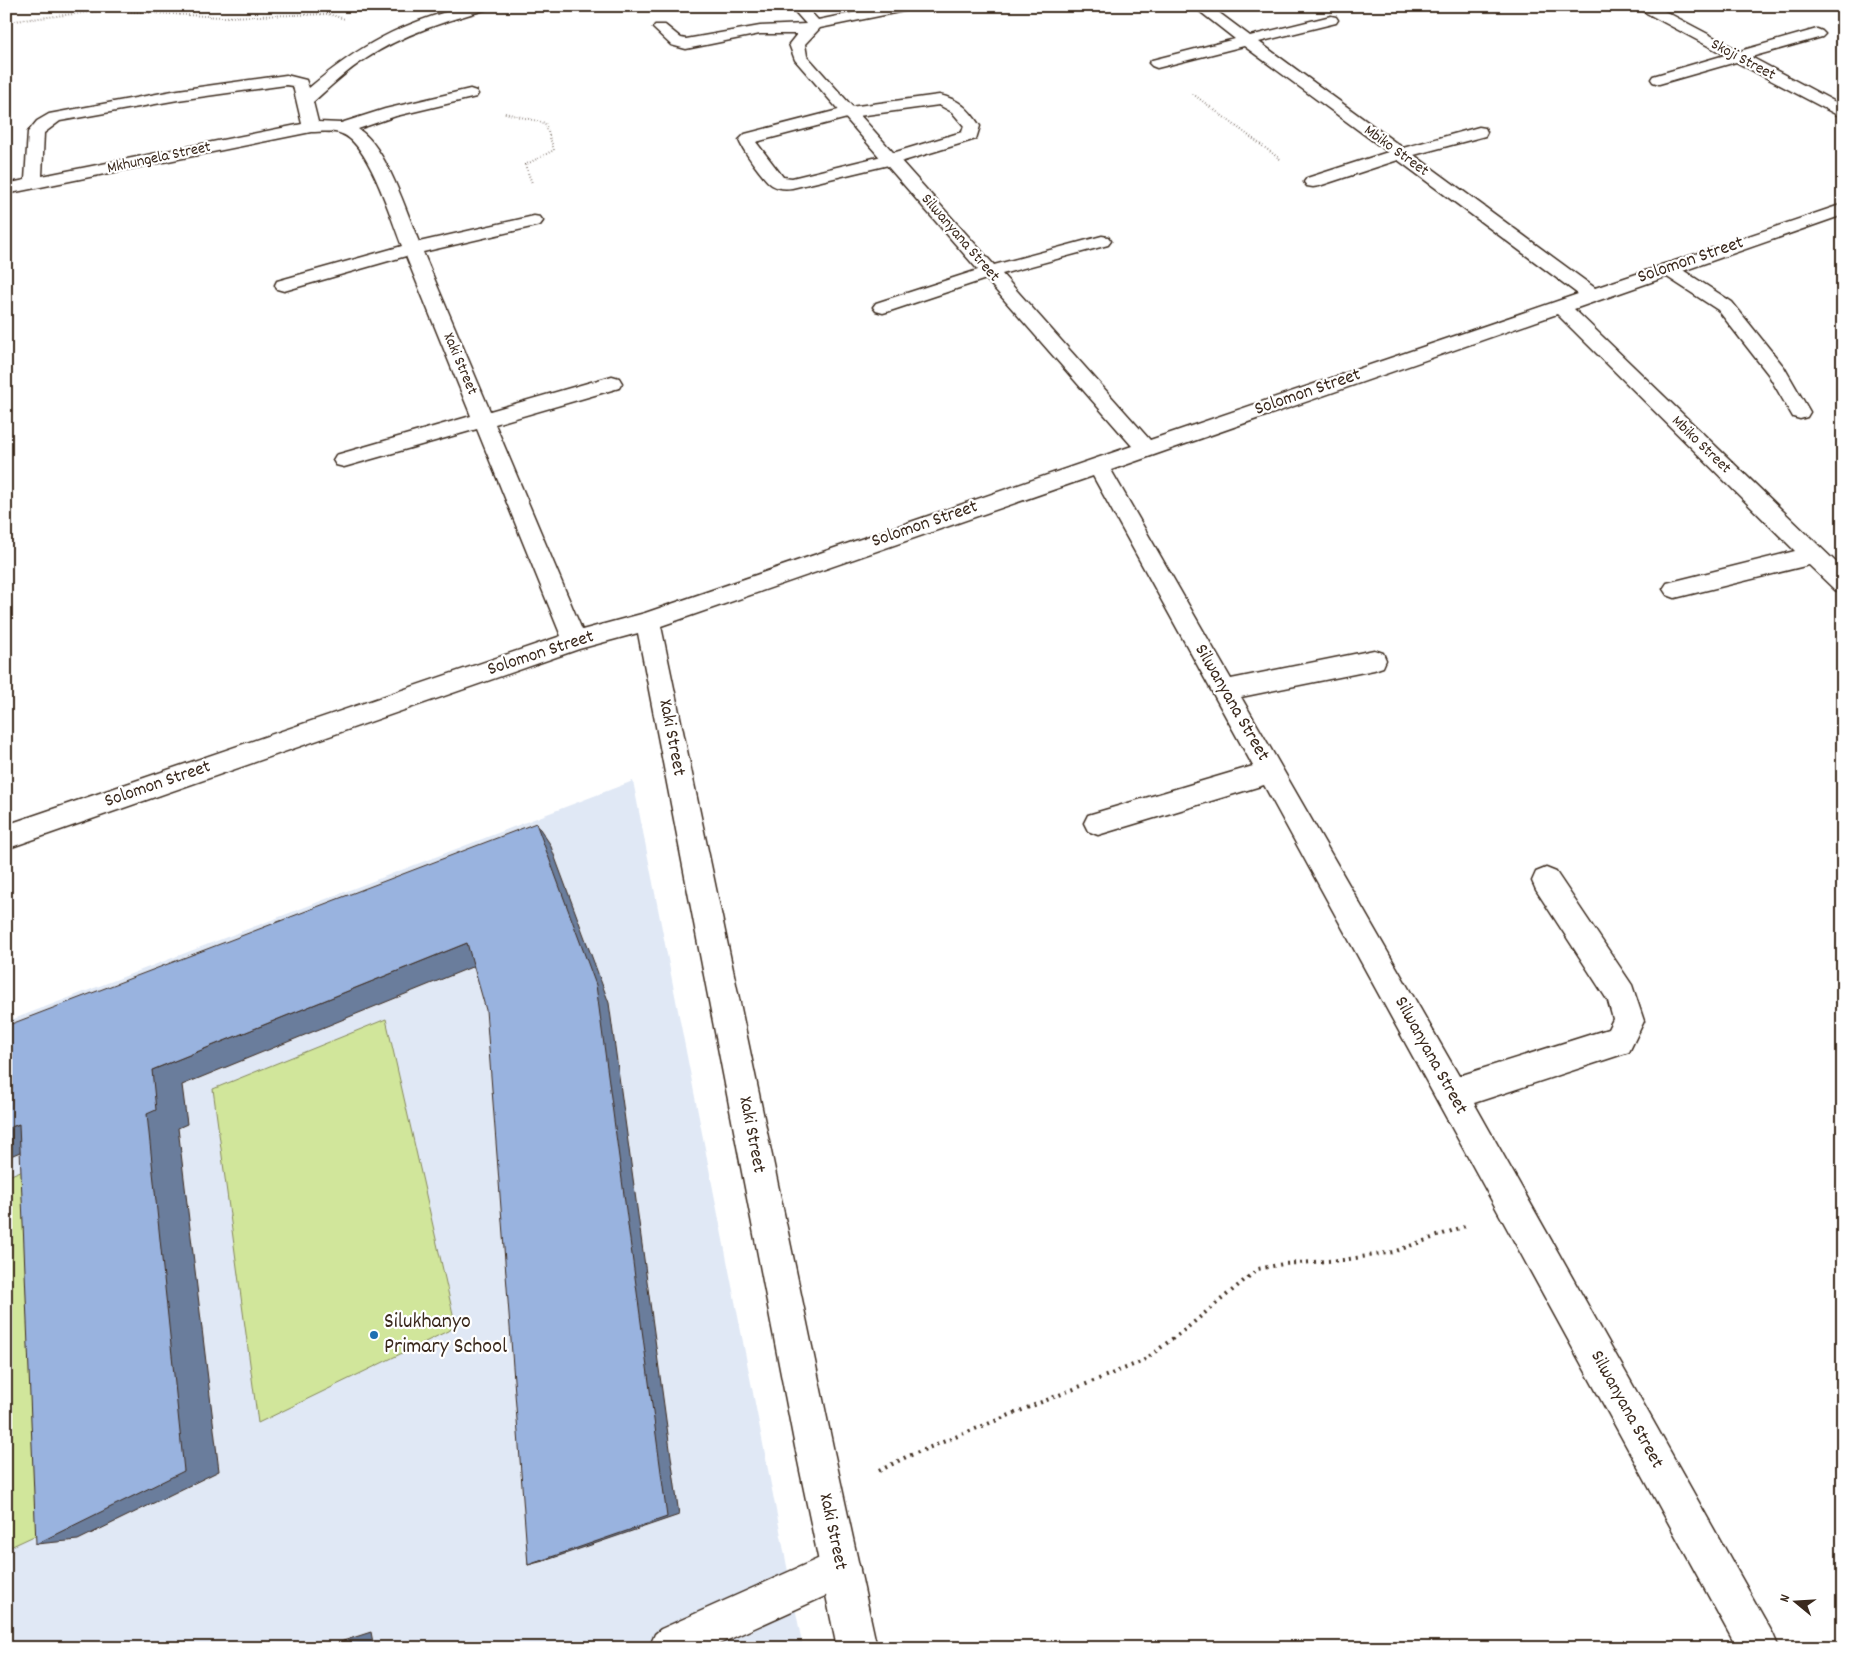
<svg xmlns="http://www.w3.org/2000/svg" width="1849" height="1654" viewBox="0 0 1849 1654" font-family="Dekko,sans-serif">
<style>
.built{fill:#e0e8f5}
.green{fill:#d1e69b;stroke:#86885c}
.lines{fill:none;stroke-linecap:round;stroke-linejoin:round}
.lane-casing{stroke:#3b2a1e;stroke-width:3}
.street-casing{stroke:#3b2a1e;stroke-width:3}
.path-far1{stroke:#3b2a1e;stroke-width:2;stroke-dasharray:0.5 2.5;stroke-linecap:butt}
.path{stroke:#3b2a1e;stroke-width:4;stroke-dasharray:2 5;stroke-linecap:butt}
.lane{fill:#fff;fill-rule:evenodd}
.street{fill:#fff;fill-rule:evenodd}
.shaded-wall{fill:#6b7d9c;stroke:#3b2a1e}
.building{fill:#99b3df;stroke:#3b2a1e}
.poi-dot{fill:#1f6fb2;stroke:#fff;stroke-width:2}
.labels{text-anchor:middle;dominant-baseline:central;stroke-width:4.5;stroke-linejoin:round;paint-order:stroke}
.far-street-label{font-size:16px;fill:#3b2a1e;stroke:#fff}
.street-label{font-size:19px;fill:#3b2a1e;stroke:#fff}
.near-poi-label{font-size:22px;fill:#3b2a1e;stroke:#fff;text-anchor:start}
</style>
<rect width="100%" height="100%" fill="#fff"/>
<filter id="ink" filterUnits="userSpaceOnUse"><feTurbulence type="fractalNoise" baseFrequency=".02" numOctaves="2"/><feDisplacementMap in="SourceGraphic" scale="10" xChannelSelector="R" yChannelSelector="G"/><feConvolveMatrix kernelMatrix="1 2 1 2 8 2 1 2 1" color-interpolation-filters="sRGB"/></filter>
<g filter="url(#ink)">
<!-- built -->
<path class="built" d="M 633,781 L 803,1648 L 6,1648 L 6,1022 Z"/>
<!-- green -->
<path class="green" d="M 386,1019 L 456,1327 L 258,1423 L 213,1089 Z
M 33,1166 L 49,1529 L 6,1549 L 6,1177 Z"/>
<g class="lines">
<!-- lane casing -->
<g class="lane-casing">
<path id="lane" d="M 939,95 C 959,99 969,109 980,126 L 976,139 L 897,163 L 792,188 C 785,189 779,189 772,185 C 765,181 741,148 739,140 L 745,134 L 850,107 ZM 939,105 L 952,112 L 964,126 L 962,132 L 886,155 L 792,178 L 783,177 L 756,142 L 851,117 Z
M 1668,263 L 1675,265 L 1732,302 L 1784,367 L 1810,412 L 1807,417 L 1800,419 L 1793,417 L 1768,374 L 1718,310 L 1661,273 L 1659,269 L 1661,265 Z
M 840,1549 L 854,1555 L 860,1569 L 854,1583 L 710,1648 L 649,1648 L 655,1634 L 661,1629 Z"/>
</g>
<!-- street casing -->
<g class="street-casing">
<path id="street" d="M 466,6 L 490,6 L 488,9 C 446,21 403,34 367,58 C 347,70 330,87 313,102 L 318,122 L 341,123 L 385,109 L 470,89 L 476,91 L 478,94 L 476,97 L 396,116 L 358,129 C 386,146 406,211 419,242 L 534,216 L 540,217 L 543,221 L 540,225 L 423,252 L 490,411 L 612,376 L 619,378 L 622,383 L 619,388 L 495,424 L 582,630 L 645,613 L 1132,446 L 986,279 L 890,311 L 883,313 L 876,311 L 873,307 L 876,303 L 978,270 L 795,60 L 789,44 L 797,34 L 760,34 L 686,49 L 671,45 L 653,28 L 655,25 L 665,25 L 681,38 L 686,39 L 760,26 L 806,24 L 790,6 L 805,6 L 818,20 L 886,6 L 916,6 L 909,10 L 820,28 L 805,44 L 807,56 L 994,265 L 1102,236 L 1108,237 L 1111,241 L 1108,245 L 1002,274 L 1150,440 L 1578,294 L 1398,160 L 1319,186 L 1313,187 L 1307,186 L 1304,182 L 1307,178 L 1388,152 L 1244,46 L 1157,68 L 1152,66 L 1149,63 L 1152,60 L 1235,39 L 1193,6 L 1210,6 L 1250,36 L 1331,16 L 1336,17 L 1338,20 L 1336,23 L 1259,42 L 1403,148 L 1479,127 L 1485,128 L 1487,132 L 1485,136 L 1414,155 L 1595,288 L 1843,204 L 1843,215 L 1574,309 L 1843,569 L 1843,593 L 1835,590 L 1809,565 L 1675,598 L 1667,595 L 1663,589 L 1667,583 L 1795,551 L 1557,314 L 1111,470 L 1231,679 L 1374,650 L 1383,653 L 1386,660 L 1383,667 L 1374,670 L 1241,697 L 1459,1076 L 1608,1029 L 1613,1019 L 1608,1001 L 1536,890 L 1532,881 L 1536,872 L 1546,868 L 1556,872 L 1632,985 L 1644,1021 L 1629,1052 L 1474,1103 L 1773,1634 L 1779,1648 L 1737,1648 L 1264,785 L 1098,835 L 1088,831 L 1084,823 L 1088,815 L 1253,766 L 1093,476 L 661,626 L 833,1447 L 877,1648 L 837,1648 L 795,1447 L 638,633 L 579,649 L 6,849 L 6,825 L 561,636 L 477,429 L 344,467 L 336,465 L 333,460 L 336,455 L 471,416 L 406,256 L 284,291 L 277,289 L 275,285 L 277,281 L 402,246 C 391,219 369,144 342,134 C 333,130 321,132 311,132 L 6,194 L 6,184 L 25,180 L 28,132 L 37,121 L 49,114 L 178,90 L 286,75 L 306,80 L 309,88 C 361,44 400,24 466,6 ZM 286,85 L 293,86 L 302,124 L 42,176 L 44,133 L 60,121 L 178,100 Z
M 1637,6 L 1655,6 L 1740,51 L 1817,29 L 1822,31 L 1825,34 L 1822,37 L 1751,57 L 1843,106 L 1843,118 L 1736,62 L 1659,84 L 1653,82 L 1651,79 L 1653,76 L 1725,55 L 1639,9 Z"/>
</g>
<!-- path-far1 -->
<path class="path-far1" d="M 6,22 L 107,10 L 221,17 L 328,14 L 345,19
M 1193,94 L 1280,159
M 505,113 L 545,123 L 554,150 L 525,165 L 532,183"/>
<!-- path -->
<path class="path" d="M 879,1471 L 906,1457 L 1143,1361 L 1188,1327 L 1258,1269 L 1283,1264 L 1343,1260 L 1393,1252 L 1468,1225"/>
<!-- lane -->
<use href="#lane" class="lane"/>
<!-- street -->
<use href="#street" class="street"/>
</g>
<!-- shaded-wall -->
<path class="shaded-wall" d="M 536,823 L 550,844 L 609,1003 L 679,1515 L 547,1560 L 528,1565 Z
M 467,943 L 484,962 L 182,1085 L 187,1124 L 178,1128 L 219,1471 L 78,1540 L 36,1544 L 147,1114 L 152,1070 Z
M 19,1124 L 55,1137 L 6,1158 L 6,1129 Z
M 371,1632 L 374,1648 L 344,1648 L 343,1641 Z"/>
<!-- building -->
<path class="building" d="M 536,823 L 596,985 L 667,1517 L 528,1565 L 486,1010 L 467,943 L 152,1070 L 156,1110 L 147,1114 L 184,1471 L 36,1544 L 19,1124 L 6,1129 L 6,1026 Z
M 343,1641 L 344,1648 L 331,1648 Z"/>
</g>
<!-- markers -->
<circle class="poi-dot" cx="374" cy="1335" r="5"/>
<g class="labels">
<!-- far-street labels -->
<g class="far-street-label">
<text transform="translate(1743 60) rotate(28)">Skoji Street</text>
<text transform="translate(1396 151) rotate(36)">Mbiko Street</text>
<text transform="translate(159 158) rotate(-12)">Mkhungela Street</text>
<text transform="translate(960 238) rotate(49)">Silwanyana Street</text>
<text transform="translate(460 364) rotate(67)">Xaki Street</text>
<text transform="translate(1701 445) rotate(44)">Mbiko Street</text>
</g>
<!-- street labels -->
<g class="street-label">
<text transform="translate(1691 261) rotate(-19)">Solomon Street</text>
<text transform="translate(1308 393) rotate(-19)">Solomon Street</text>
<text transform="translate(925 525) rotate(-19)">Solomon Street</text>
<text transform="translate(541 654) rotate(-18)">Solomon Street</text>
<text transform="translate(1231 703) rotate(60)">Silwanyana Street</text>
<text transform="translate(671 738) rotate(79)">Xaki Street</text>
<text transform="translate(158 785) rotate(-19)">Solomon Street</text>
<text transform="translate(1430 1056) rotate(61)">Silwanyana Street</text>
<text transform="translate(751 1135) rotate(79)">Xaki Street</text>
<text transform="translate(1626 1410) rotate(61)">Silwanyana Street</text>
<text transform="translate(832 1532) rotate(78)">Xaki Street</text>
</g>
<!-- near-poi labels -->
<g class="near-poi-label">
<text x="384" y="1322">Silukhanyo<tspan x="384" dy="25">Primary School</tspan></text>
</g>
</g>
<!-- margin -->
<rect width="1849" height="1654" fill="none" stroke="#fff" stroke-width="25"/>
<rect x="12" y="12" width="1824" height="1629" fill="none" stroke="#3b2a1e" stroke-width="2" filter="url(#ink)"/>
<!-- north arrow -->
<g transform="translate(1796 1602) rotate(288)" stroke="#ffffff" stroke-width="4" paint-order="stroke">
<path d="M0-4L9 19L0 12L-9 19Z" fill="#3b2a1e"/>
<text y="-8" font-size="14" font-weight="bold" text-anchor="middle" fill="#3b2a1e">N</text>
</g>
</svg>
